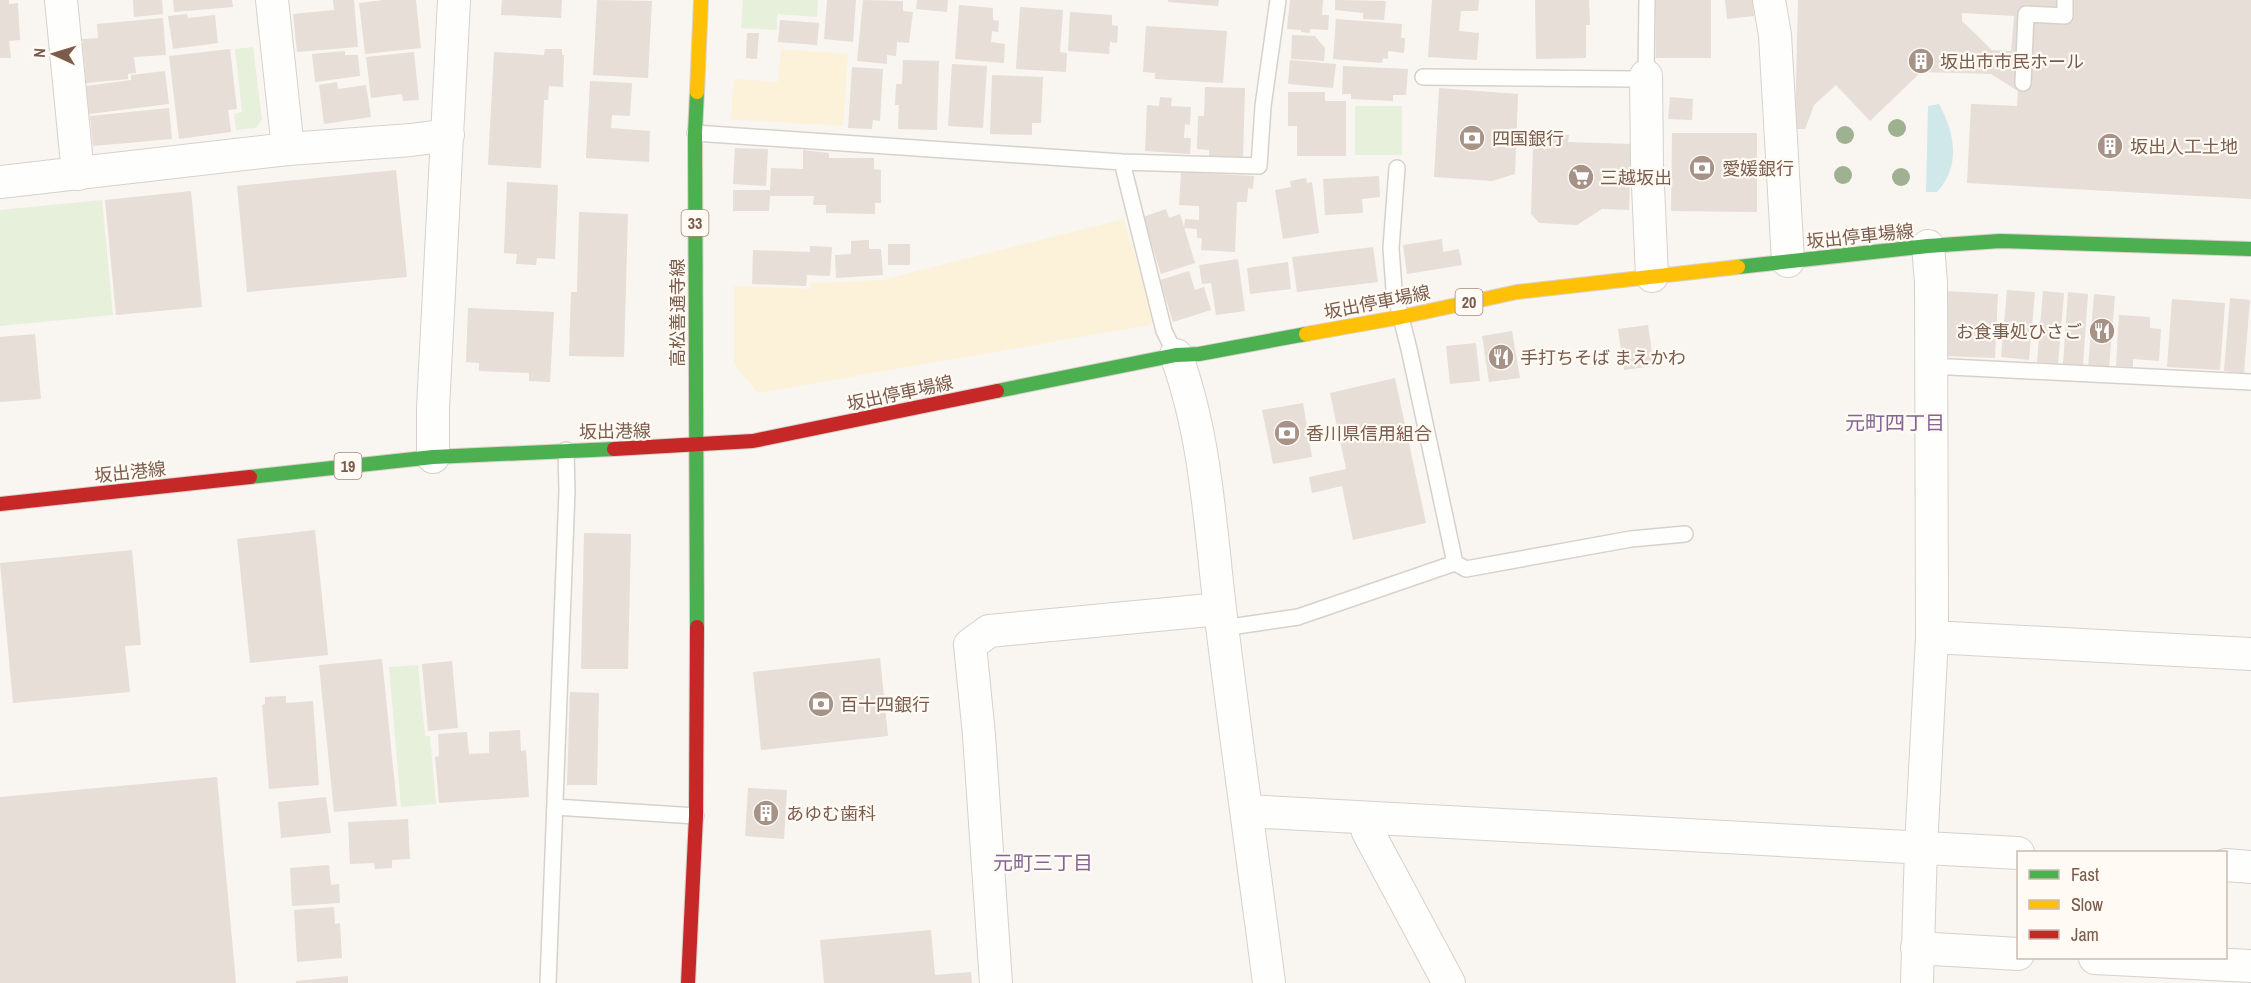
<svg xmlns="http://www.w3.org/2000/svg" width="2251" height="983" viewBox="0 0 2251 983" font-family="'Archivo Narrow','Noto Sans JP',sans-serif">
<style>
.green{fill:#e7f0db}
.sand{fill:#fbf2d9}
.water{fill:#d0e8ea}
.building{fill:#e6ded7;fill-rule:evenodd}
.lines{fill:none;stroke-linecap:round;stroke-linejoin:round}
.lane-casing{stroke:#d7d1cb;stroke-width:18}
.street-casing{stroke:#d7d1cb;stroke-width:34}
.fast-casing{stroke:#dad1cc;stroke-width:16}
.slow-casing{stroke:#dad1cc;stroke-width:16}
.jam-casing{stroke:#dad1cc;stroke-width:16}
.lane{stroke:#fefefd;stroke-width:15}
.street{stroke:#fefefd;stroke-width:32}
.fast{stroke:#4caf50;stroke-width:14}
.slow{stroke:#ffc107;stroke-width:14}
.jam{stroke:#c62828;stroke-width:14}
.tree{fill:#9eb190}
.labels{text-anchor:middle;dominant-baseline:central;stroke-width:4.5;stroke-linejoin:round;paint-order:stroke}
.shield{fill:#fffaf3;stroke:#a28b7f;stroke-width:1.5}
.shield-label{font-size:16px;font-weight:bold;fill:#7a5c4d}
.poi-label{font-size:18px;fill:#7a5c4d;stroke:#fffaf3;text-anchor:start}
.street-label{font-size:18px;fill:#7a5c4d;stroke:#fffaf3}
.neighbourhood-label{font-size:20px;fill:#846695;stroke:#fffaf3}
</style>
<rect width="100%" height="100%" fill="#f9f5f0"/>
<!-- green -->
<path class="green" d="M 743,0 L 818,0 L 817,17 L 777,14 L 777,30 L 741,28 Z
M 253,47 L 262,120 L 256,128 L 236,130 L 234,114 L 242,112 L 235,49 Z
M 1355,106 L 1402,106 L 1402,155 L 1355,155 Z
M 102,200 L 113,315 L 0,326 L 0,210 Z
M 418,665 L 425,736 L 430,736 L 436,804 L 401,807 L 389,667 Z"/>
<!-- sand -->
<path class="sand" d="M 781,49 L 848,54 L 843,126 L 731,119 L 734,79 L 778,82 Z
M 1124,219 L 1154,319 L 1149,325 L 758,393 L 734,364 L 734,286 L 811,289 L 811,283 L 882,280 Z"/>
<!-- water -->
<path class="water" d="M 1939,104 C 1955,134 1961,165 1937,192 L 1926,192 L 1928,106 Z"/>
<!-- building -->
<path class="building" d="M 0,0 L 9,0 L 9,4 L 18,3 L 20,40 L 9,41 L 11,58 L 0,58 Z
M 133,0 L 162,0 L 163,14 L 134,17 Z
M 173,0 L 232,0 L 233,7 L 174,12 Z
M 333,0 L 354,0 L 358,47 L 297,52 L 293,14 L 334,10 Z
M 384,0 L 416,0 L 421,48 L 365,54 L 359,3 Z
M 502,0 L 562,0 L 561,18 L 501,15 Z
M 597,0 L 652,1 L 648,78 L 593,75 Z
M 827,0 L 856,0 L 853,42 L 824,39 Z
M 863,0 L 903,1 L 903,11 L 913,12 L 909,43 L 897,42 L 896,56 L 887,55 L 887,64 L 857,61 Z
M 917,0 L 948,0 L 947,12 L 916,9 Z
M 1168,0 L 1219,0 L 1218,6 L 1168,2 Z
M 1290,0 L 1323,0 L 1322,15 L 1329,15 L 1328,30 L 1310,29 L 1310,33 L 1301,32 L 1301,30 L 1287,29 Z
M 1335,0 L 1386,1 L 1384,20 L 1363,19 L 1363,13 L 1335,10 Z
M 1432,0 L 1479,0 L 1478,11 L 1461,11 L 1459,31 L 1479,33 L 1477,60 L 1428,57 Z
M 1535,0 L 1589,0 L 1590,25 L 1586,25 L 1586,58 L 1536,59 Z
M 1656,0 L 1711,0 L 1711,58 L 1656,58 Z
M 1725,0 L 1753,0 L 1754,16 L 1727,19 Z
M 1798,0 L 2251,0 L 2251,199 L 1967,183 L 1971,104 L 2017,106 L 2018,91 L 1991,74 L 1921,72 L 1870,121 L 1836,85 L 1814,105 L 1805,129 L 1795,129 ZM 1962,13 L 2014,16 L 2011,51 L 1992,50 L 1962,21 Z
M 959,5 L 993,8 L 993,20 L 999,21 L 998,32 L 992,31 L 991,42 L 1005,44 L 1004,63 L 955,59 Z
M 1020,7 L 1063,10 L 1060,52 L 1067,53 L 1066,72 L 1016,69 Z
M 1070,12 L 1112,15 L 1112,25 L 1118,26 L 1117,43 L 1110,42 L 1109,54 L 1068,51 Z
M 187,14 L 188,18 L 215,15 L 218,43 L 173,49 L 168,16 Z
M 163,18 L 166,55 L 134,57 L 136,73 L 128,74 L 128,79 L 86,83 L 82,39 L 98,38 L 97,24 Z
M 1336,19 L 1402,24 L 1401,38 L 1405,38 L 1404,53 L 1388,51 L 1388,59 L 1383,58 L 1382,63 L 1333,59 Z
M 780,20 L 819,23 L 817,45 L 778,42 Z
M 1146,26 L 1227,31 L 1223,83 L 1155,79 L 1155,73 L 1143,72 Z
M 747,33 L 759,33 L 757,59 L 746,58 Z
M 1292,35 L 1315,36 L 1325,48 L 1324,61 L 1291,59 Z
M 230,49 L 237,109 L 228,110 L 231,132 L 179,139 L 169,56 Z
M 545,49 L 562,49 L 562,55 L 564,55 L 563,87 L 549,86 L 548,100 L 544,100 L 541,168 L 488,165 L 494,52 L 544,55 Z
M 345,51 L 345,55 L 358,55 L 360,76 L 315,82 L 312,54 Z
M 414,52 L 419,100 L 403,101 L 402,94 L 371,98 L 366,57 Z
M 903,60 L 939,61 L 937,130 L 898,129 L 899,105 L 895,105 L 896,84 L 902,84 Z
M 1290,60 L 1336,64 L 1333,88 L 1288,84 Z
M 952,64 L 987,66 L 983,128 L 948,126 Z
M 1343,66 L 1408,69 L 1406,95 L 1393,95 L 1393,101 L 1351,99 L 1351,94 L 1342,94 Z
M 852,67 L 883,69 L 880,121 L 873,120 L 872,129 L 848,128 Z
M 165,71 L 169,104 L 89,114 L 86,86 L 131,80 L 131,75 Z
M 992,75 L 1043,77 L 1041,123 L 1032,123 L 1032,135 L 990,134 Z
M 590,81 L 632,83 L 630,116 L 612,115 L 611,128 L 650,131 L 649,162 L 586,158 Z
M 337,82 L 338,89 L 366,85 L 371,117 L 324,124 L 319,85 Z
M 1205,87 L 1245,88 L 1243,157 L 1209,156 L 1209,150 L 1197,149 L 1198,116 L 1204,116 Z
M 1439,88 L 1518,94 L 1515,174 L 1492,181 L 1434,177 Z
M 1288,92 L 1325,92 L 1325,101 L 1346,101 L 1346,156 L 1297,156 L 1297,126 L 1288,126 Z
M 1160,97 L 1172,98 L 1171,106 L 1191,107 L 1190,125 L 1185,124 L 1184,138 L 1191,138 L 1190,154 L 1145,151 L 1147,105 L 1159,106 Z
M 1670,97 L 1693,99 L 1692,120 L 1668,119 Z
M 169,108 L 172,139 L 93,146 L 90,116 Z
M 1672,133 L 1757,133 L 1757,212 L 1671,211 Z
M 1545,134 L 1569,135 L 1568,142 L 1631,144 L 1629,210 L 1602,209 L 1577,225 L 1539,223 L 1531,214 L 1533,144 L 1544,144 Z
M 735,148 L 768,149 L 766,186 L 733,184 Z
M 803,150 L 829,153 L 829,158 L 874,158 L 874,169 L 881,170 L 881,203 L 875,203 L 875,214 L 826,213 L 826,205 L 813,205 L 814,196 L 770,196 L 769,211 L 733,211 L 733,190 L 770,190 L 771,168 L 803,169 Z
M 396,170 L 407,277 L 247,292 L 237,186 Z
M 1181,172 L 1254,176 L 1253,189 L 1248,188 L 1247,202 L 1237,202 L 1235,252 L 1201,250 L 1202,238 L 1197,238 L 1197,229 L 1184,228 L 1185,219 L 1199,220 L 1199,206 L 1179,205 Z
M 1379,176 L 1380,197 L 1362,199 L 1363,213 L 1325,215 L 1323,179 Z
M 1306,178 L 1307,183 L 1312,182 L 1319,233 L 1283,239 L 1275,190 L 1291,187 L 1290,181 Z
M 507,182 L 558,185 L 555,259 L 537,258 L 536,265 L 516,264 L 517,254 L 504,253 Z
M 191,191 L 202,307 L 116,315 L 105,200 Z
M 1166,209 L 1169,218 L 1180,214 L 1195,263 L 1161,274 L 1143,217 Z
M 579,212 L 628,214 L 624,357 L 569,356 L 571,292 L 577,292 Z
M 1442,239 L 1443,252 L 1459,249 L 1462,265 L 1407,274 L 1403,245 Z
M 869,240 L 869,249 L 881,249 L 883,275 L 836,278 L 835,255 L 851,254 L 851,241 Z
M 888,244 L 910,244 L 910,265 L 888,265 Z
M 810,246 L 832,247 L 830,276 L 807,275 L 806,286 L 752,284 L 753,250 L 810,252 Z
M 1373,247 L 1378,282 L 1297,292 L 1292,257 Z
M 1238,259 L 1245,311 L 1216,315 L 1211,283 L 1202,284 L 1199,265 Z
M 1288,262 L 1291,289 L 1250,294 L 1247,268 Z
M 1189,271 L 1195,290 L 1204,287 L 1211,310 L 1173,322 L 1160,280 Z
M 2007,290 L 2035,292 L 2029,360 L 2001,357 Z
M 1946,291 L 1998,294 L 1995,358 L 1944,356 Z
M 2043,291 L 2064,293 L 2058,364 L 2037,362 Z
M 2068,292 L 2088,294 L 2083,365 L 2063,364 Z
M 2094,294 L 2115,296 L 2109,368 L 2088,367 Z
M 2230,298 L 2250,300 L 2244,373 L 2224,371 Z
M 2172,299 L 2225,303 L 2220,370 L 2167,367 Z
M 468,308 L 554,312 L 550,382 L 529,381 L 529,373 L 479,371 L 479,363 L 466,362 Z
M 2119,315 L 2150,317 L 2150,328 L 2161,329 L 2159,361 L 2133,359 L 2133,367 L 2116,366 Z
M 1648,325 L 1654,366 L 1624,370 L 1618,329 Z
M 1512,331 L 1520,378 L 1489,382 L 1482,336 Z
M 35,334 L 41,399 L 0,402 L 0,337 Z
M 1476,343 L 1480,381 L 1450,384 L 1446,346 Z
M 1395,378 L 1426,523 L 1353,540 L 1342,486 L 1312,493 L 1309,477 L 1346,469 L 1330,393 Z
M 1303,403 L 1312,457 L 1273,464 L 1262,410 Z
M 315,530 L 328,655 L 250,663 L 237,539 Z
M 584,533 L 631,534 L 628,669 L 581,669 Z
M 132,550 L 141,645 L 125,646 L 130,692 L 13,703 L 0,563 Z
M 880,658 L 888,736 L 761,750 L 753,672 Z
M 382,659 L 397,806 L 334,812 L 319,665 Z
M 452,661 L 458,728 L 428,731 L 422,664 Z
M 570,692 L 599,693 L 597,785 L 567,785 Z
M 286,696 L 286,703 L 313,701 L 319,785 L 269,789 L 262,705 L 265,704 L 265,697 Z
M 520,730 L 521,751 L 526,750 L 529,797 L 439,803 L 435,757 L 439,756 L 438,734 L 467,732 L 469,754 L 489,753 L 489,732 Z
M 217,777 L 236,983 L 0,983 L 0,797 Z
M 748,788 L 787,790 L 784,839 L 745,836 Z
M 326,797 L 331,833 L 281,838 L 278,802 Z
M 408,819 L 410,859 L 392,860 L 392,868 L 375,869 L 374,863 L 350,864 L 348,822 Z
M 329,865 L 331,885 L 339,884 L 340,903 L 292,906 L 290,868 Z
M 334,907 L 335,924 L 340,923 L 342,958 L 297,962 L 294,910 Z
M 931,930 L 935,975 L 971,972 L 972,983 L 824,983 L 820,940 Z
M 348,976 L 348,983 L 296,983 L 296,981 Z"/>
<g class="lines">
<!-- lane casing -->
<g class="lane-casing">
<path id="lane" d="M 1423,77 L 1635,79 L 1646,76 L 1647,0
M 2023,83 L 2026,14 L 2065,16 L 2065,0
M 695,133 L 1122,162
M 1397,168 L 1391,248 L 1394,290 L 1409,349 L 1455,563
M 1176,355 L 1164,331 L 1122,162 L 1259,166 L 1263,106 L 1278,0
M 1931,366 L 2251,382
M 1223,628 L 1298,617 L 1455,563 L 1466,569 L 1631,539 L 1685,534
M 555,807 L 696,816
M 548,983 L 567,491 L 566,450"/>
</g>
<!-- street casing -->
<g class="street-casing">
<path id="street" d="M 61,0 L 78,174
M 272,0 L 288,149
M 1769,0 L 1775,35 L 1788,261
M 1646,76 L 1647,163 L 1652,276
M 0,182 L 288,149 L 411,140 L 448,135
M 1176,355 C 1206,436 1210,525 1220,609 C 1235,734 1253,858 1269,983
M 433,457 L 433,408 L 454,0
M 1932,637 L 2251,654
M 1247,811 L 2018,853
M 1364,818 L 1368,832 L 1449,983
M 2226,865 L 2251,867
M 1917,948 L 2018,954
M 2095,958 L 2251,966
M 996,983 L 979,735 L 970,645 L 989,631 L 1220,609
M 1917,983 L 1921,847 L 1932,637 L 1931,282 L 1928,246"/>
</g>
<!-- fast casing -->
<g class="fast-casing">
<path id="fast" d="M 697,92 L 695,133 L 697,627
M 1738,267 L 1928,246 L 2000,241 L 2251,249
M 997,391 L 1176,355 L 1199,354 L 1306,334
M 250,477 L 433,457 L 614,449"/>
</g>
<!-- slow casing -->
<g class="slow-casing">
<path id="slow" d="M 697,92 L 701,0
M 1306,334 L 1401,317 L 1517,292 L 1738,267"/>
</g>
<!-- jam casing -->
<g class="jam-casing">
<path id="jam" d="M 614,449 L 753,441 L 997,391
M 0,504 L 250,477
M 688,983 L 696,816 L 697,627"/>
</g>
<!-- lane -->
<use href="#lane" class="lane"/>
<!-- street -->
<use href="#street" class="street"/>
<!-- fast -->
<use href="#fast" class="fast"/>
<!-- slow -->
<use href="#slow" class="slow"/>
<!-- jam -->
<use href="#jam" class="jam"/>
</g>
<!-- trees -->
<g class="tree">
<circle cx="1897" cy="128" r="9"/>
<circle cx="1845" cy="135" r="9"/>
<circle cx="1843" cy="175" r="9"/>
<circle cx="1901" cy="177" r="9"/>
</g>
<!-- icons -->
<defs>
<g id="building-disc" transform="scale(1.35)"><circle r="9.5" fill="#a69286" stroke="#fffaf3"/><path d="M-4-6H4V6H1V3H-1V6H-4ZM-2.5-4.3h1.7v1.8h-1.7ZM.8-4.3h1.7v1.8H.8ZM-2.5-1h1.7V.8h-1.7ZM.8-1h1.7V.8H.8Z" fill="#fff"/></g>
<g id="bank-disc" transform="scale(1.35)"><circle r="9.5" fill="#a69286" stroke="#fffaf3"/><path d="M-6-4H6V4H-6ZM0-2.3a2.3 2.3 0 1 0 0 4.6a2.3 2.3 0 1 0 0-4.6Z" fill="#fff"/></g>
<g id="supermarket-disc" transform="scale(1.35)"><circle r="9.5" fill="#a69286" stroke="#fffaf3"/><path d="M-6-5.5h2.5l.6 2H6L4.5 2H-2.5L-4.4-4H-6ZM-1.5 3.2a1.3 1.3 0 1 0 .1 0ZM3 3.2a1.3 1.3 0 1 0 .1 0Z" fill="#fff"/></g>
<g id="restaurant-disc" transform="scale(1.35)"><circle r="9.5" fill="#a69286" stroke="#fffaf3"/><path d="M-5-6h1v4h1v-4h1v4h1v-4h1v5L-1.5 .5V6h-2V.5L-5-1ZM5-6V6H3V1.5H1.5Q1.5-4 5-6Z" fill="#fff"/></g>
</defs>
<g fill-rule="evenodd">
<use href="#building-disc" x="1921" y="61"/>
<use href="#bank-disc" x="1472" y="138"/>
<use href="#building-disc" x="2110" y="146"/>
<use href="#bank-disc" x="1702" y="168"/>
<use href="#supermarket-disc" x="1581" y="177"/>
<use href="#restaurant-disc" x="2102" y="331"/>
<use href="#restaurant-disc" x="1501" y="357"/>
<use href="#bank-disc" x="1287" y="433"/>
<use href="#bank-disc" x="821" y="704"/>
<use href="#building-disc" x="766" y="813"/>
</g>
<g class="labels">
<!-- shield labels -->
<g class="shield">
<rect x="681.5" y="210" width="27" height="26" rx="4.5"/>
<rect x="1455.5" y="289" width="27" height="26" rx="4.5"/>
<rect x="334.5" y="453" width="27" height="26" rx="4.5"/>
</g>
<g class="shield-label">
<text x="695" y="223">33</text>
<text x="1469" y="302">20</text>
<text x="348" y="466">19</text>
</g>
<!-- poi labels -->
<g class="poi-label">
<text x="1940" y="61">坂出市市民ホール</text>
<text x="1492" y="138">四国銀行</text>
<text x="2130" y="146">坂出人工土地</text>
<text x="1722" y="168">愛媛銀行</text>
<text x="1600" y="177">三越坂出</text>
<text x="2082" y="331" text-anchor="end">お食事処ひさご</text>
<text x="1520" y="357">手打ちそば まえかわ</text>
<text x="1306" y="433">香川県信用組合</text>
<text x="840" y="704">百十四銀行</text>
<text x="786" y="813">あゆむ歯科</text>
</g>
<!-- street labels -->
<g class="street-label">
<text transform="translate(1860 236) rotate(-6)">坂出停車場線</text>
<text transform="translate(1377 302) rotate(-11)">坂出停車場線</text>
<text transform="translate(677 313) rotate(-90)">高松善通寺線</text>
<text transform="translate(900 393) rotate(-12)">坂出停車場線</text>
<text transform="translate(615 431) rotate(-1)">坂出港線</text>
<text transform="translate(130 472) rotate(-6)">坂出港線</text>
</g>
<!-- neighbourhood labels -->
<g class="neighbourhood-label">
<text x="1895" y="422">元町四丁目</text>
<text x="1043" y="862">元町三丁目</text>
</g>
</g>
<!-- legend -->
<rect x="2017" y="851" width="210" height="108" fill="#fffaf3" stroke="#cabbb1" stroke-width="1.5"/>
<rect x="2029" y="870" width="30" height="9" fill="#4caf50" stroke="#cabbb1" stroke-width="1.5"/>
<text x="2071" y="881" font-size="18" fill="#7a5c4d">Fast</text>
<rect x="2029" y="900" width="30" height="9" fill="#ffc107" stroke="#cabbb1" stroke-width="1.5"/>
<text x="2071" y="911" font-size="18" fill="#7a5c4d">Slow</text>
<rect x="2029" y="930" width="30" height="9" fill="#c62828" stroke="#cabbb1" stroke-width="1.5"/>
<text x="2071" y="941" font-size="18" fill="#7a5c4d">Jam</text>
<!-- north arrow -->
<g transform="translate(54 54) rotate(274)" stroke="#fffaf3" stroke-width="4.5" paint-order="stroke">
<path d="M0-4.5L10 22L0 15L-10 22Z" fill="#7a5c4d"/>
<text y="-9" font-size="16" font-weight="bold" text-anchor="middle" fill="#7a5c4d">N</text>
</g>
</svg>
